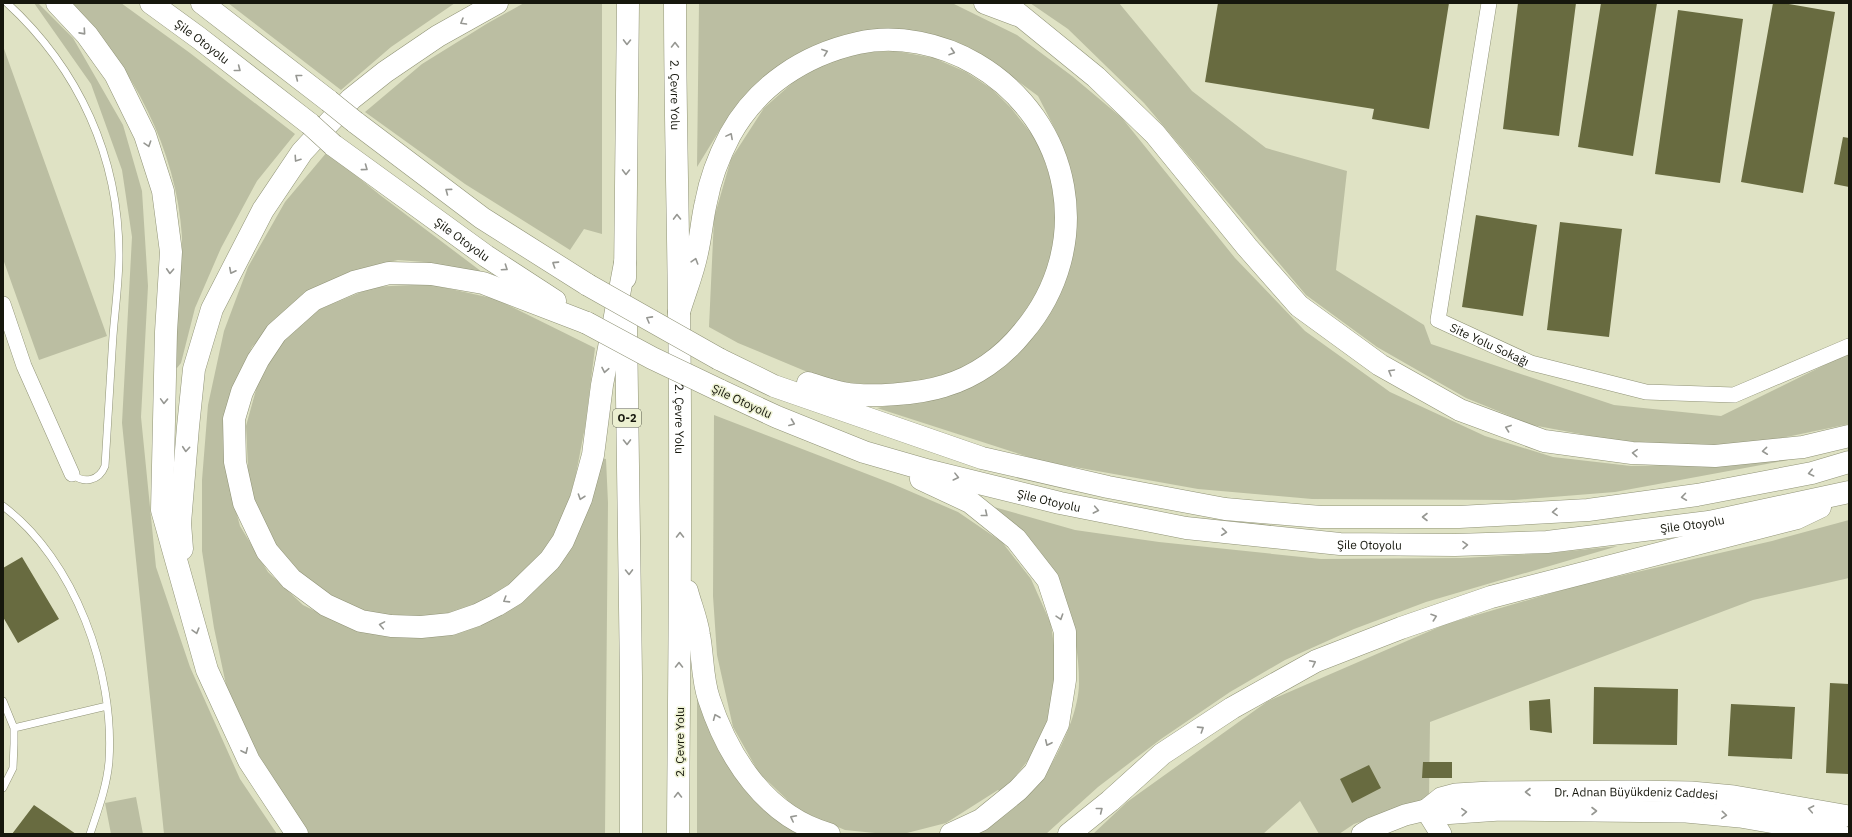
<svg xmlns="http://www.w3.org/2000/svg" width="1852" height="837" viewBox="0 0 1852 837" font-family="'IBM Plex Sans',sans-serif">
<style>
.green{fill:#bbbea2}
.building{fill:#686b40}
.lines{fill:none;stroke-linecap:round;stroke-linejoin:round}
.lane-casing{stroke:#909377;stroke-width:8}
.street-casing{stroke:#909377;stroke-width:16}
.secondary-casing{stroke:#909377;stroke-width:22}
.highway-casing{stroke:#909377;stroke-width:23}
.lane{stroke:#fff;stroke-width:7}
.street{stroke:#fff;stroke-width:15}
.secondary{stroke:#fff;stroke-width:21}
.highway{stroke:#fff;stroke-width:22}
.highway-bridge-casing{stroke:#909377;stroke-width:23;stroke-linecap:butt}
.highway-bridge{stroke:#fff;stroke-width:22}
.oneway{stroke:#969792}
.labels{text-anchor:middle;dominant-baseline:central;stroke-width:3;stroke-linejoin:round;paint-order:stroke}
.shield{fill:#ecf0d1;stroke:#565848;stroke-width:1}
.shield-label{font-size:11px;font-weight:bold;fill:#16170d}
.street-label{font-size:12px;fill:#16170d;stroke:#ecf0d1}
</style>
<rect width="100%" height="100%" fill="#dfe2c4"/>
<!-- green -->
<path class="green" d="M 34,3 L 38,3 L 73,38 L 123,125 L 142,191 L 148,286 L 141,417 L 156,567 L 190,667 L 240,779 L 277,834 L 164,834 L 122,423 L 132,237 L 122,170 L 91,84 Z
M 71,3 L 121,3 L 190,53 L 295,134 L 257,181 L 221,248 L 195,308 L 181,363 L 177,368 L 172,365 C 176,333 179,300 181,268 C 181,258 182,247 182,237 C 177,150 132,65 71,3 Z
M 228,3 L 455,3 L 391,47 L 341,90 Z
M 524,3 L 602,3 L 602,234 L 584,229 L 570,250 L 465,184 L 365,112 L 422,64 L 488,23 Z
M 699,3 L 952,3 L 1017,35 L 1072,76 L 1122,118 L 1235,258 L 1305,331 L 1390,392 L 1485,436 L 1553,457 L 1631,466 L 1716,464 L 1805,457 L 1615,492 L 1514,500 L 1312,499 L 1198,489 L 1041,461 L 877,408 L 952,393 L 1005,365 L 1045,320 L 1073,250 L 1076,199 L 1057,133 L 1038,96 L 992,62 L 884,31 L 750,91 L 724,123 L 697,167 Z
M 1030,3 L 1119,3 L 1192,91 L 1266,148 L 1347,171 L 1336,270 L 1424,325 L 1431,344 L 1614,405 L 1721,416 L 1849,353 L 1849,424 L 1738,447 L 1645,446 L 1532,425 L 1466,398 L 1377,347 L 1306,295 L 1144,103 L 1068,29 Z
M 3,46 L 107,336 L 39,360 L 3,259 Z
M 896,51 L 934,58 L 966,72 L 992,89 L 1011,108 L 1038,142 L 1054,190 L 1058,231 L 1045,280 L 1026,318 L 995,350 L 949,374 L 892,386 L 829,381 L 738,343 L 709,327 L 714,218 L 731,159 L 764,108 L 806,71 L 852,53 Z
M 327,152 L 380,195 L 486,275 L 424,262 L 398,260 L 367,267 L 331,282 L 288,310 L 252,347 L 231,390 L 225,436 L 228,481 L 240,526 L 268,572 L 303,605 L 339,623 L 377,635 L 424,636 L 508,610 L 602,458 L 606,459 L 608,503 L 605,834 L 309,834 L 248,738 L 229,699 L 214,628 L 202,551 L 202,480 L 208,405 L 224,331 L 248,267 L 285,202 Z
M 428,284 L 496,299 L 595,348 L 585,427 L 576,474 L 565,516 L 546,550 L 523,574 L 493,596 L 456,614 L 420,617 L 374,615 L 324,596 L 286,562 L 260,525 L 249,488 L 246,426 L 257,386 L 280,343 L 318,310 L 373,287 Z
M 714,415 L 893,484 L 958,512 L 1002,542 L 1031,579 L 1051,624 L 1056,660 L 1056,702 L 1045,732 L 1030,758 L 1002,793 L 998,790 L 946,823 L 903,834 L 885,834 L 845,830 L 798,810 L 759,773 L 733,727 L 717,655 L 713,596 Z
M 994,507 L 1075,530 L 1159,542 L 1321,559 L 1462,558 L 1551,553 L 1618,546 L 1426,602 L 1354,629 L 1285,660 L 1230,692 L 1161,739 L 1098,787 L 1046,834 L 979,834 C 998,820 1016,807 1033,790 C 1054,767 1079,715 1079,683 C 1079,655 1074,627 1064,600 C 1056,581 1049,560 1034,544 C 1022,531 1008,519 994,507 Z
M 1849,520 L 1849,578 L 1753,600 L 1430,722 L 1429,799 L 1354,824 L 1339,834 L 1319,834 L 1300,801 L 1263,834 L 1093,834 L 1127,802 L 1268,701 L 1446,624 L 1576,586 L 1772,541 Z
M 697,694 L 804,834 L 697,834 Z
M 136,797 L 143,834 L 111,834 L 105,803 Z"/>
<!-- building -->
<path class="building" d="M 1218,3 L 1449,3 L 1429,129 L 1372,119 L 1374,109 L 1205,82 Z
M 1518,3 L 1576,3 L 1559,136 L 1503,129 Z
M 1601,3 L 1657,3 L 1633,156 L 1578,147 Z
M 1773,3 L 1783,3 L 1835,12 L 1803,193 L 1741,182 Z
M 1678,10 L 1743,19 L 1720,183 L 1655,174 Z
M 1843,137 L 1849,138 L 1849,187 L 1834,184 Z
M 1476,215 L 1537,225 L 1523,316 L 1462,307 Z
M 1560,222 L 1622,229 L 1609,337 L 1547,330 Z
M 22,557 L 59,619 L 18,643 L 3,617 L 3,568 Z
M 1830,683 L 1849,684 L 1849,774 L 1826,773 Z
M 1594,687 L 1678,689 L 1677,745 L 1593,744 Z
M 1550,699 L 1552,733 L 1530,730 L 1529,701 Z
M 1731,704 L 1795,707 L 1792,759 L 1728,756 Z
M 1423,762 L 1452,762 L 1452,778 L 1422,778 Z
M 1369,765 L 1381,788 L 1352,803 L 1340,779 Z
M 34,805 L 76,834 L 12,834 Z"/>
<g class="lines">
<!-- lane casing -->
<g class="lane-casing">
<path id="lane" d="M 7,3 C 79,69 119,157 119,255 C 119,282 115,309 113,336 C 110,379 108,422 105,466 C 99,481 84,484 72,474
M 3,506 C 75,560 115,672 109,761 C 107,786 98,810 90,834
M 3,701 L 14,728 L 14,744 L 13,768 L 3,788
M 14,728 L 107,706"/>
</g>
<!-- street casing -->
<g class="street-casing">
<g id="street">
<path id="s1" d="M 1489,3 L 1438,320 L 1531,363 L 1646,392 L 1734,395 L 1849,346"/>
<path d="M 3,304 L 24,366 L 72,474"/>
</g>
</g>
<!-- secondary casing -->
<g class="secondary-casing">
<g id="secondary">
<path id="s2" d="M 1426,810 L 1441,798 L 1456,794 L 1490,792 L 1638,791 L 1691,792 L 1734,796 L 1849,816"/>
<path d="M 1426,810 L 1441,834"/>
<path d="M 1362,834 L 1372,828 L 1405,815 L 1426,810 L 1442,814 L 1500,810 L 1686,812 L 1740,817 L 1840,834"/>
</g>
</g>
<!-- highway casing -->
<g class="highway-casing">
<g id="highway">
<path d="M 57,3 L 87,35 L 115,74 L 145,135 L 163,191 L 171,252 L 166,332 L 162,510 L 207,670 L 249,761 L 297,834"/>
<path id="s3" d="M 151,3 L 199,38 L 310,124"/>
<path d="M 202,3 L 329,101"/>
<path id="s4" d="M 675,3 C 675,106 678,209 679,312 C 682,486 679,660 678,834"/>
<path d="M 985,3 L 1017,15"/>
<path d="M 1005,3 L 1096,77 L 1155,134 L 1247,247 L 1299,306 L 1380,365 L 1460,410 L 1544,441 L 1632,453 L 1715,456 L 1803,447 L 1849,436"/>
<path d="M 355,122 L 482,218 L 588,285"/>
<path id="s5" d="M 333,145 L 486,256 L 555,301"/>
<path d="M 625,278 L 628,3"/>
<path d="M 679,312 C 685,292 693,273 697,253 C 701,236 702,219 706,202 C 710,180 719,156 730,135 C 757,86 804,55 858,43 C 897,34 942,44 976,64 C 1073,121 1096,246 1023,332 C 1003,357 975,377 944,386 C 919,394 869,398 843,393 C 831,391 820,387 808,383"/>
<path d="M 587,323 L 483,283 L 431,274 L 389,273 L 354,282 L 313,300 L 276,333 L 258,360 L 242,392 L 234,419 L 235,462 L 244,503 L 267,551 L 291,579 L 326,605 L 361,621 L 391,626 L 421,627 L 451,624 L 477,615 L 497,605 L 515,594 L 550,560 L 563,541 L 581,499 L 593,455 L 602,385 L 625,263"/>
<path d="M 626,326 L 631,677 L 631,834"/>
<path d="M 719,359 L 774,386 L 982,458 L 1108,487 L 1225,509 L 1321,517 L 1459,517 L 1588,510 L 1697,495 L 1812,473 L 1849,462"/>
<path id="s6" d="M 719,390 L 777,417 L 864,452 L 930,471 L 1060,503 L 1186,528 L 1340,544 L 1455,545 L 1547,542 L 1709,522 L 1849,492"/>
<path d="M 921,479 L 970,502 L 1016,539 L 1048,580 L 1065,632 L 1065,680 L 1058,724 L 1035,772 L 1018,790 L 981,820 L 951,834"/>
<path d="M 182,549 L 180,523 L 188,427 L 194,369 L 212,309 L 263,210 L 302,152 L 351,99 L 385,72 L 438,36 L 497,3"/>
<path d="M 687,591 C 691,606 697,620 699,635 C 703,656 702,679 709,699 C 728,757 766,817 829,834"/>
<path d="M 1069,834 L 1110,801 L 1162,754 L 1232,708 L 1316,661 L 1401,628 L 1491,597 L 1797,518 L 1820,507"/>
</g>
</g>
<!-- lane -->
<use href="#lane" class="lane"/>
<!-- street -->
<use href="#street" class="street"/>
<!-- secondary -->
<use href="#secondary" class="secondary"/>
<!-- highway -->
<use href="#highway" class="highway"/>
<!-- highway-bridge casing -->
<g class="highway-bridge-casing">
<path id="highway-bridge" d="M 329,101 L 355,122
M 310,124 L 333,145
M 588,285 L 719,359
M 587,323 L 652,358 L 719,390"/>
</g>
<!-- highway-bridge -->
<use href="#highway-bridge" class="highway-bridge"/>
</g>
<!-- one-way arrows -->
<defs><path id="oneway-chevron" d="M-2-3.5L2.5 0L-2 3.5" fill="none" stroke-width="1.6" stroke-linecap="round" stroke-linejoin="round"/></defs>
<g class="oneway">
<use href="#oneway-chevron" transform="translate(463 22) rotate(150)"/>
<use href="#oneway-chevron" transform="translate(83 32) rotate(48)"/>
<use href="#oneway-chevron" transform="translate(627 42) rotate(91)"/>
<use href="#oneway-chevron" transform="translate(675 45) rotate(-90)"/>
<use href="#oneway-chevron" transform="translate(825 52) rotate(-20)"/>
<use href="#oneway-chevron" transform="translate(952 52) rotate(18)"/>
<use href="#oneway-chevron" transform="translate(238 69) rotate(38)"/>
<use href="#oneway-chevron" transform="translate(298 77) rotate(-142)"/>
<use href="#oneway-chevron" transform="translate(730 136) rotate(-62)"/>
<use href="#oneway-chevron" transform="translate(148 144) rotate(72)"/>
<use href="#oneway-chevron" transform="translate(297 159) rotate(124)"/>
<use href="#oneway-chevron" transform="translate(365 168) rotate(36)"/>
<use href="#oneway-chevron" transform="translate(626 172) rotate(91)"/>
<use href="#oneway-chevron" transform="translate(448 191) rotate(-143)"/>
<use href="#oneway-chevron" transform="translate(677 217) rotate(-91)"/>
<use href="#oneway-chevron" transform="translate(695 261) rotate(-73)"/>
<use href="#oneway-chevron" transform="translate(555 264) rotate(-147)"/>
<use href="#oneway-chevron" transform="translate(505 268) rotate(34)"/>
<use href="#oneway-chevron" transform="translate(170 271) rotate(93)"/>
<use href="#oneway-chevron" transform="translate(232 271) rotate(117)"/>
<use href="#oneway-chevron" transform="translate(649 319) rotate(-151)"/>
<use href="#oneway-chevron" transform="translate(605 370) rotate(101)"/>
<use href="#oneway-chevron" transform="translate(1391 372) rotate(-150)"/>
<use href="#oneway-chevron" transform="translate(164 401) rotate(92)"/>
<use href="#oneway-chevron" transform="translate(792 423) rotate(21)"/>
<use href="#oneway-chevron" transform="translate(1508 428) rotate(-160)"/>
<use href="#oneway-chevron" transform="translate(627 442) rotate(89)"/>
<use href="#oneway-chevron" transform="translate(186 449) rotate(95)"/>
<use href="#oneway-chevron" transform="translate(1765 451) rotate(174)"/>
<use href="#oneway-chevron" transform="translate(1635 453) rotate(-176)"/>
<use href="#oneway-chevron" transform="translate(1811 473) rotate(167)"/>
<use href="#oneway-chevron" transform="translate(956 477) rotate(14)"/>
<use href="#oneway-chevron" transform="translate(581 497) rotate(109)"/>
<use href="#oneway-chevron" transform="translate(1684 497) rotate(172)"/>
<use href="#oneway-chevron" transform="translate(1096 510) rotate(11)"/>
<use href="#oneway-chevron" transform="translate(1555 512) rotate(177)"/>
<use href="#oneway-chevron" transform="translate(985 514) rotate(39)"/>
<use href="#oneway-chevron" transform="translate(1425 517) rotate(180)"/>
<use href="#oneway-chevron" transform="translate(1224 532) rotate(6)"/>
<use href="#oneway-chevron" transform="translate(680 535) rotate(-90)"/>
<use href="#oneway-chevron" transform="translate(1465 545) rotate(-2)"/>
<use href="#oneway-chevron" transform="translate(629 572) rotate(89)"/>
<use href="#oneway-chevron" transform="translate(506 600) rotate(148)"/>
<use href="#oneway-chevron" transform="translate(1060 617) rotate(72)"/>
<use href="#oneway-chevron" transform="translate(1434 617) rotate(-19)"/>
<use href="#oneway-chevron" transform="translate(382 625) rotate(-170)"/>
<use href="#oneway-chevron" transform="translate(196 631) rotate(74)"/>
<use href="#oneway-chevron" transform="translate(1313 663) rotate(-27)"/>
<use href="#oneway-chevron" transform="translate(679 665) rotate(-90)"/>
<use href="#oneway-chevron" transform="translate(716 717) rotate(-112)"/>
<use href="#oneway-chevron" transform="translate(1201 729) rotate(-33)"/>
<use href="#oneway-chevron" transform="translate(1048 743) rotate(115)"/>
<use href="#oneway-chevron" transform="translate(245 751) rotate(65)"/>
<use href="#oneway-chevron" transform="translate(1528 792) rotate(180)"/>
<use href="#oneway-chevron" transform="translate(678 795) rotate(-90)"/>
<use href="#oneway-chevron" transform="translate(1811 809) rotate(-169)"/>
<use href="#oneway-chevron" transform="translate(1100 810) rotate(-38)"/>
<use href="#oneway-chevron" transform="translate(1594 811)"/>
<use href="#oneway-chevron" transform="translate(1464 812) rotate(-4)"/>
<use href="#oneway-chevron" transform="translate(1724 815) rotate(5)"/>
<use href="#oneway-chevron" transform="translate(793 818) rotate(-153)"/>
</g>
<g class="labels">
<!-- shield labels -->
<rect class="shield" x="613" y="409" width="28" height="18" rx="3"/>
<g class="shield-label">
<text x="627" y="418">O-2</text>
</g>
<!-- street labels -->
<g class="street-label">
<text stroke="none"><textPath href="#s3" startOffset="64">Şile Otoyolu</textPath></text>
<text stroke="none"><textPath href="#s4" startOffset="92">2. Çevre Yolu</textPath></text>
<text stroke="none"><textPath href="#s5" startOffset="160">Şile Otoyolu</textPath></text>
<text stroke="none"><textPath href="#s1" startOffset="378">Site Yolu Sokağı</textPath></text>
<text transform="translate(742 401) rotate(25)">Şile Otoyolu</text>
<text stroke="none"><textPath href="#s4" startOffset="416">2. Çevre Yolu</textPath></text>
<text stroke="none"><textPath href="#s6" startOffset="349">Şile Otoyolu</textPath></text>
<text stroke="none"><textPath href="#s6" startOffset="997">Şile Otoyolu</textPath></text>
<text stroke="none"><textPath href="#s6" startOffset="673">Şile Otoyolu</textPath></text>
<text transform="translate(679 742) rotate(-90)">2. Çevre Yolu</text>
<text stroke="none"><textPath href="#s2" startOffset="215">Dr. Adnan Büyükdeniz Caddesi</textPath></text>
</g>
</g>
<!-- border -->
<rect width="1852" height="837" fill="none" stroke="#16170d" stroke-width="8"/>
</svg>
